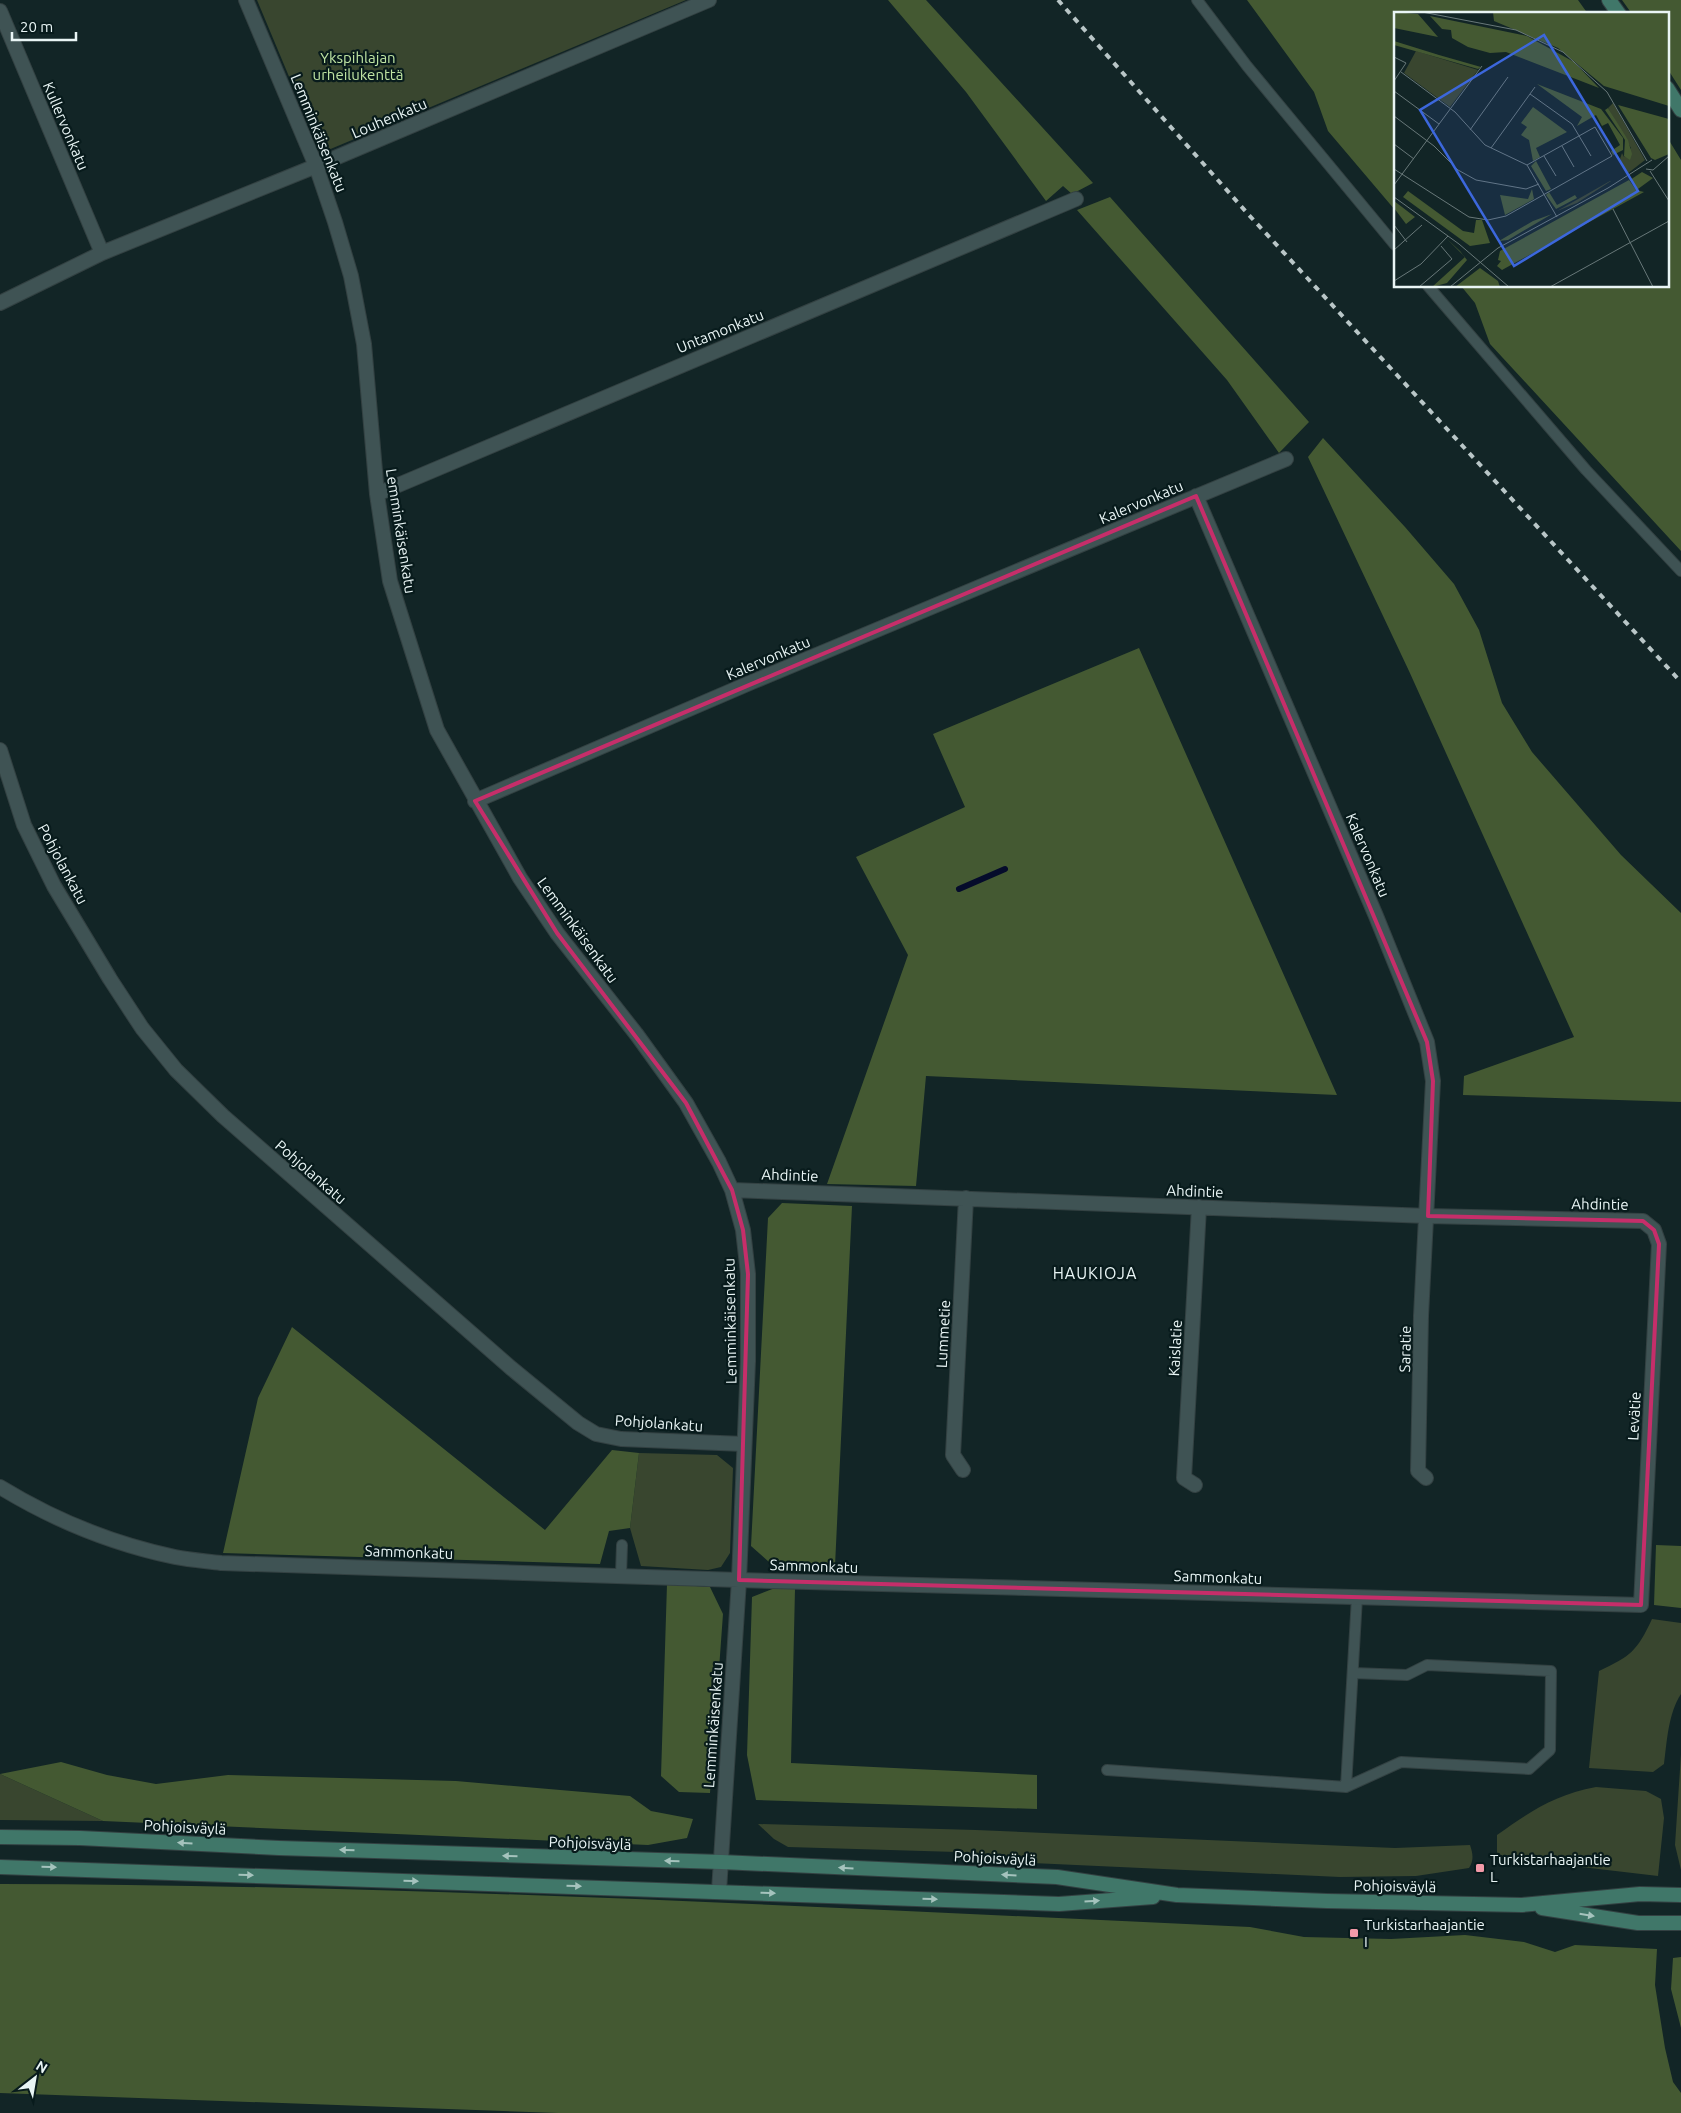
<svg xmlns="http://www.w3.org/2000/svg" width="1681" height="2113" viewBox="0 0 1681 2113" font-family="Ubuntu,sans-serif">
<style>
.green{fill:#39462f}
.forest{fill:#445932}
.lines{fill:none;stroke-linecap:round;stroke-linejoin:round}
.stream{stroke:#050b2b;stroke-width:6}
.service-casing{stroke:#334142;stroke-width:12}
.minor-casing{stroke:#334142;stroke-width:16}
.secondary-casing{stroke:#334142;stroke-width:16}
.service{stroke:#3f5354;stroke-width:10}
.minor{stroke:#3f5354;stroke-width:14}
.secondary{stroke:#407769;stroke-width:14}
.rail{stroke:#b9c6c7;stroke-width:4;stroke-dasharray:6 6;stroke-linecap:butt}
.oneway{fill:#a5c3bd}
.marked{fill:none;stroke:#c62e6a;stroke-width:4;stroke-linejoin:round}
.poi-dot{fill:#f39aa8;stroke:#081b1c;stroke-width:2}
.labels{text-anchor:middle;dominant-baseline:central;stroke-width:4.5;stroke-linejoin:round;paint-order:stroke}
.park-label{font-size:15px;fill:#bfe4a3;stroke:#081b1c}
.street-label{font-size:15px;fill:#e9f5f5;stroke:#081b1c}
.poi-label{font-size:15px;fill:#e9f5f5;stroke:#081b1c;text-anchor:start}
.neighbourhood-label{font-size:16px;letter-spacing:1px;fill:#e9f5f5;stroke:#081b1c}
.inset-road{fill:none;stroke:#687879;stroke-width:1}
.view{fill:#3c67dc;fill-opacity:0.15;stroke:#3c67dc;stroke-width:2.5}
.inset-edge{fill:none;stroke:#e9f5f5;stroke-width:2.5}
</style>
<rect width="100%" height="100%" fill="#122526"/>
<!-- green -->
<path class="green" d="M 257,0 L 686,0 L 321,153 Z
M 639,1453 L 717,1455 L 733,1468 L 730,1553 L 721,1567 L 708,1570 L 641,1566 L 630,1528 Z
M 1652,1619 L 1681,1623 L 1681,1694 C 1668,1714 1667,1742 1664,1764 L 1653,1772 L 1589,1768 L 1599,1671 C 1631,1656 1637,1651 1652,1619 Z
M 1681,1754 L 1681,1870 L 1675,1845 Z
M 0,1774 L 103,1821 L 0,1820 Z
M 1596,1787 L 1646,1791 L 1661,1799 L 1664,1818 L 1658,1876 L 1497,1857 L 1497,1835 C 1531,1811 1554,1795 1596,1787 Z
M 758,1824 L 976,1830 L 1395,1848 L 1470,1845 C 1473,1854 1474,1860 1469,1868 L 1416,1876 L 1340,1877 L 1010,1862 L 957,1852 L 788,1847 L 774,1839 Z"/>
<!-- forest -->
<path class="forest" d="M 888,0 L 926,0 L 1093,183 L 1072,194 L 1063,186 L 1046,201 L 966,92 Z
M 1247,0 L 1578,0 L 1588,14 L 1395,14 L 1395,210 L 1328,131 L 1314,92 Z
M 1622,0 L 1681,0 L 1681,90 L 1667,68 L 1667,14 L 1632,14 Z
M 1667,137 L 1681,160 L 1681,551 L 1490,344 L 1475,303 L 1461,286 L 1667,286 Z
M 1110,197 L 1309,422 L 1279,453 L 1227,380 L 1077,210 Z
M 1323,438 L 1405,527 L 1454,584 L 1479,630 L 1502,703 L 1532,752 L 1621,855 L 1681,913 L 1681,1102 L 1463,1095 L 1464,1076 L 1574,1037 L 1409,671 L 1308,457 Z
M 1139,648 L 1337,1095 L 926,1076 L 916,1186 L 827,1184 L 908,955 L 856,857 L 965,807 L 933,734 Z
M 782,1203 L 852,1206 L 835,1566 L 769,1562 L 751,1546 L 768,1218 Z
M 292,1327 L 545,1530 L 612,1450 L 639,1453 L 630,1528 L 609,1531 L 600,1564 L 223,1553 L 258,1398 Z
M 1656,1545 L 1681,1546 L 1681,1608 L 1654,1605 Z
M 667,1584 L 710,1587 L 723,1614 L 710,1793 L 679,1792 L 661,1776 Z
M 775,1588 L 795,1589 L 791,1763 L 1037,1775 L 1037,1809 L 756,1800 L 747,1755 L 752,1597 Z
M 61,1762 L 107,1775 L 156,1784 L 228,1775 L 456,1781 L 630,1796 L 651,1811 L 693,1819 L 687,1838 L 648,1845 L 103,1821 L 0,1774 Z
M 0,1884 C 417,1885 834,1908 1250,1927 L 1304,1937 L 1391,1939 L 1465,1935 L 1524,1942 L 1555,1952 L 1575,1945 L 1657,1949 L 1655,1985 L 1665,2048 L 1673,2082 L 1681,2093 L 1681,2113 L 558,2113 L 0,2093 Z
M 1681,1957 L 1681,2028 L 1671,1989 L 1673,1958 Z"/>
<g class="lines">
<!-- stream -->
<path class="stream" d="M 959,889 L 1005,869"/>
<!-- service casing -->
<g class="service-casing">
<path id="service" d="M 1197,0 L 1247,66 L 1395,245
M 1428,286 L 1586,470 L 1681,571
M 621,1575 L 622,1545
M 1107,1770 L 1346,1787 L 1357,1597
M 1346,1787 L 1401,1762 L 1529,1769 L 1550,1750 L 1551,1671 L 1427,1665 L 1407,1675 L 1353,1673"/>
</g>
<!-- minor casing -->
<g class="minor-casing">
<path id="minor" d="M 246,0 L 316,166 L 335,222 L 351,276 L 364,344 L 377,494 L 390,581 L 437,730 L 520,878 L 557,933 L 637,1035 L 686,1103 L 719,1162 L 732,1190 L 743,1230 L 748,1274 L 748,1361 L 739,1580 L 719,1891
M 0,11 L 102,253
M 0,303 L 102,253 L 316,166 L 709,0
M 377,494 L 1076,199
M 1196,496 L 1376,916 L 1427,1042 L 1433,1081 L 1421,1316 L 1418,1471 L 1426,1478
M 0,750 L 24,825 L 54,886 L 110,979 L 142,1028 L 176,1070 L 223,1116 L 511,1368 L 578,1423 L 596,1434 L 621,1439 L 744,1444
M 475,801 L 752,682 L 1286,459
M 963,1470 L 953,1455 L 966,1198
M 1195,1485 L 1184,1478 L 1199,1207
M 0,1487 C 54,1520 113,1544 175,1557 C 190,1560 205,1561 221,1563 L 739,1580 L 1641,1605 L 1659,1244 L 1654,1230 L 1643,1221 L 1428,1216 L 732,1190"/>
</g>
<!-- secondary casing -->
<g class="secondary-casing">
<path id="secondary" d="M 1609,0 L 1619,14
M 1667,88 L 1681,110
M 0,1837 L 80,1838 L 279,1848 L 721,1862 L 1057,1877 L 1177,1895 L 1327,1901 L 1522,1905 L 1640,1894 L 1681,1895
M 0,1867 L 1059,1904 L 1153,1897
M 1542,1908 L 1638,1923 L 1681,1923"/>
</g>
<!-- service -->
<use href="#service" class="service"/>
<!-- minor -->
<use href="#minor" class="minor"/>
<!-- secondary -->
<use href="#secondary" class="secondary"/>
<!-- rail -->
<path class="rail" d="M 1058,0 L 1248,214 L 1681,682"/>
</g>
<!-- one-way arrows -->
<defs><path id="oneway-solid" d="M-6-.8H1V-3.2L6.5 0L1 3.2V.8H-6Z" transform="scale(1.25)"/></defs>
<g class="oneway">
<use href="#oneway-solid" transform="translate(185 1843) rotate(-177)"/>
<use href="#oneway-solid" transform="translate(347 1850) rotate(-178)"/>
<use href="#oneway-solid" transform="translate(510 1856) rotate(-178)"/>
<use href="#oneway-solid" transform="translate(672 1861) rotate(-179)"/>
<use href="#oneway-solid" transform="translate(49 1867) rotate(1)"/>
<use href="#oneway-solid" transform="translate(846 1868) rotate(-177)"/>
<use href="#oneway-solid" transform="translate(246 1875) rotate(2)"/>
<use href="#oneway-solid" transform="translate(1009 1875) rotate(-177)"/>
<use href="#oneway-solid" transform="translate(411 1881) rotate(2)"/>
<use href="#oneway-solid" transform="translate(574 1886) rotate(2)"/>
<use href="#oneway-solid" transform="translate(768 1893) rotate(2)"/>
<use href="#oneway-solid" transform="translate(930 1899) rotate(2)"/>
<use href="#oneway-solid" transform="translate(1092 1901) rotate(-4)"/>
<use href="#oneway-solid" transform="translate(1587 1915) rotate(9)"/>
</g>
<!-- marked area -->
<path class="marked" d="M 1196,496 L 1427,1042 L 1433,1081 L 1428,1216 L 1643,1221 L 1654,1230 L 1659,1244 L 1641,1605 L 739,1580 L 748,1274 L 743,1230 L 732,1190 L 686,1103 L 557,933 L 475,801 Z"/>
<!-- markers -->
<g class="poi-dot">
<rect x="1475" y="1863" width="10" height="10" rx="2.5"/>
<rect x="1349" y="1928" width="10" height="10" rx="2.5"/>
</g>
<g class="labels">
<!-- park labels -->
<g class="park-label">
<text x="358" y="57">Ykspihlajan<tspan x="358" dy="17">urheilukenttä</tspan></text>
</g>
<!-- street labels -->
<g class="street-label">
<text transform="translate(389 118) rotate(-23)">Louhenkatu</text>
<text transform="translate(66 126) rotate(67)">Kullervonkatu</text>
<text transform="translate(319 133) rotate(68)">Lemminkäisenkatu</text>
<text transform="translate(720 331) rotate(-22)">Untamonkatu</text>
<text transform="translate(1141 502) rotate(-23)">Kalervonkatu</text>
<text transform="translate(401 531) rotate(81)">Lemminkäisenkatu</text>
<text transform="translate(768 658) rotate(-23)">Kalervonkatu</text>
<text transform="translate(1368 855) rotate(67)">Kalervonkatu</text>
<text transform="translate(63 864) rotate(62)">Pohjolankatu</text>
<text transform="translate(578 930) rotate(54)">Lemminkäisenkatu</text>
<text transform="translate(311 1172) rotate(41)">Pohjolankatu</text>
<text transform="translate(790 1175) rotate(2)">Ahdintie</text>
<text transform="translate(1195 1191) rotate(2)">Ahdintie</text>
<text transform="translate(1600 1204) rotate(1)">Ahdintie</text>
<text transform="translate(730 1321) rotate(-91)">Lemminkäisenkatu</text>
<text transform="translate(943 1334) rotate(-87)">Lummetie</text>
<text transform="translate(1175 1348) rotate(-87)">Kaislatie</text>
<text transform="translate(1405 1349) rotate(-89)">Saratie</text>
<text transform="translate(1634 1416) rotate(-87)">Levätie</text>
<text transform="translate(659 1423) rotate(4)">Pohjolankatu</text>
<text transform="translate(409 1552) rotate(2)">Sammonkatu</text>
<text transform="translate(814 1566) rotate(2)">Sammonkatu</text>
<text transform="translate(1218 1577) rotate(2)">Sammonkatu</text>
<text transform="translate(713 1725) rotate(-86)">Lemminkäisenkatu</text>
<text transform="translate(185 1827) rotate(3)">Pohjoisväylä</text>
<text transform="translate(590 1843) rotate(2)">Pohjoisväylä</text>
<text transform="translate(995 1858) rotate(3)">Pohjoisväylä</text>
<text transform="translate(1395 1886) rotate(1)">Pohjoisväylä</text>
</g>
<!-- poi labels -->
<g class="poi-label">
<text x="1490" y="1859">Turkistarhaajantie<tspan x="1490" dy="17">L</tspan></text>
<text x="1364" y="1924">Turkistarhaajantie<tspan x="1364" dy="17">I</tspan></text>
</g>
<!-- neighbourhood labels -->
<g class="neighbourhood-label">
<text x="1095" y="1273">HAUKIOJA</text>
</g>
</g>
<!-- overview -->
<g transform="translate(1394 12)">
<rect width="275" height="275" fill="#122526"/>
<path d="M 22,39 L 84,58 L 56,95 L 10,61 ZM 219,91 L 251,148 L 233,162 L 226,147 L 228,141 L 230,145 L 237,136 L 214,96 ZM 217,169 L 183,191 L 163,199 L 216,169 Z" fill="#39462f"/>
<path d="M 0,0 L 24,2 L 44,25 L 0,16 ZM 99,0 L 275,0 L 275,94 L 210,74 L 164,36 L 100,9 ZM 36,4 L 133,24 L 180,50 L 205,76 L 112,40 L 96,41 L 74,35 L 58,26 L 57,18 L 48,17 ZM 0,29 L 45,43 L 87,55 L 84,57 L 0,33 ZM 143,72 L 207,97 L 229,126 L 229,138 L 219,143 L 217,139 L 226,133 L 214,111 L 208,114 L 202,103 L 183,114 L 188,105 ZM 224,93 L 275,107 L 275,142 L 261,148 L 257,146 ZM 139,95 L 173,120 L 142,136 L 146,145 L 139,149 L 135,128 L 127,123 L 133,115 L 127,111 ZM 214,96 L 234,128 L 238,142 L 236,148 L 230,144 L 231,128 L 211,98 ZM 142,149 L 157,177 L 152,179 L 137,154 ZM 248,160 L 259,166 L 244,177 L 236,168 ZM 235,168 L 242,178 L 250,180 L 108,258 L 103,254 L 107,249 L 104,248 L 106,239 ZM 138,177 L 140,187 L 111,203 L 106,183 L 134,187 ZM 14,179 L 69,219 L 80,221 L 82,208 L 88,208 L 96,231 L 76,234 L 9,185 ZM 155,180 L 163,193 L 181,183 L 183,186 L 162,197 L 152,183 ZM 0,189 L 8,195 L 21,205 L 12,212 L 0,196 ZM 158,202 L 114,228 L 105,229 L 139,209 ZM 53,227 L 66,239 L 73,248 L 53,271 L 38,275 L 71,245 ZM 86,256 L 104,269 L 106,275 L 61,275 Z" fill="#445932"/>
<path class="inset-road" d="M 28,0 L 122,18 L 169,40 L 213,80 L 253,149M 0,45 L 12,51 L 0,69M 7,60 L 61,100 L 91,133 L 133,153 L 163,205M 0,79 L 45,112M 136,82 L 178,112 L 197,144M 0,104 L 40,134 L 64,158 L 82,168 L 132,177 L 145,172M 76,118 L 114,65M 0,132 L 20,147M 168,134 L 180,155M 97,136 L 141,75M 150,144 L 162,164M 0,157 L 75,205 L 94,208 L 112,204 L 218,144 L 201,115 L 133,153M 252,157 L 259,158 L 275,144M 256,159 L 275,189M 0,173 L 88,54M 0,185 L 65,232 L 115,275M 219,197 L 259,275M 0,213 L 13,230M 0,238 L 28,213M 0,269 L 27,252 L 54,224M 25,275 L 58,247 L 47,234M 56,275 L 104,236 L 214,176 L 258,148M 156,275 L 275,209"/>
<path class="view" d="M 150,23 L 244,179 L 120,254 L 26,98 Z"/>
<rect width="275" height="275" class="inset-edge"/>
</g>
<!-- north arrow -->
<g transform="translate(35 2078) rotate(31)" stroke="#081b1c" stroke-width="4" paint-order="stroke">
<path d="M0-4L9 19L0 12L-9 19Z" fill="#e9f5f5"/>
<text y="-8" font-size="14" font-weight="bold" text-anchor="middle" fill="#e9f5f5">N</text>
</g>
<!-- scale -->
<path d="M12 32v8h64v-8" fill="none" stroke="#e9f5f5" stroke-width="2.5"/>
<text x="20" y="32" font-size="15" fill="#e9f5f5" stroke="#081b1c" stroke-width="4" paint-order="stroke">20 m</text>
</svg>
